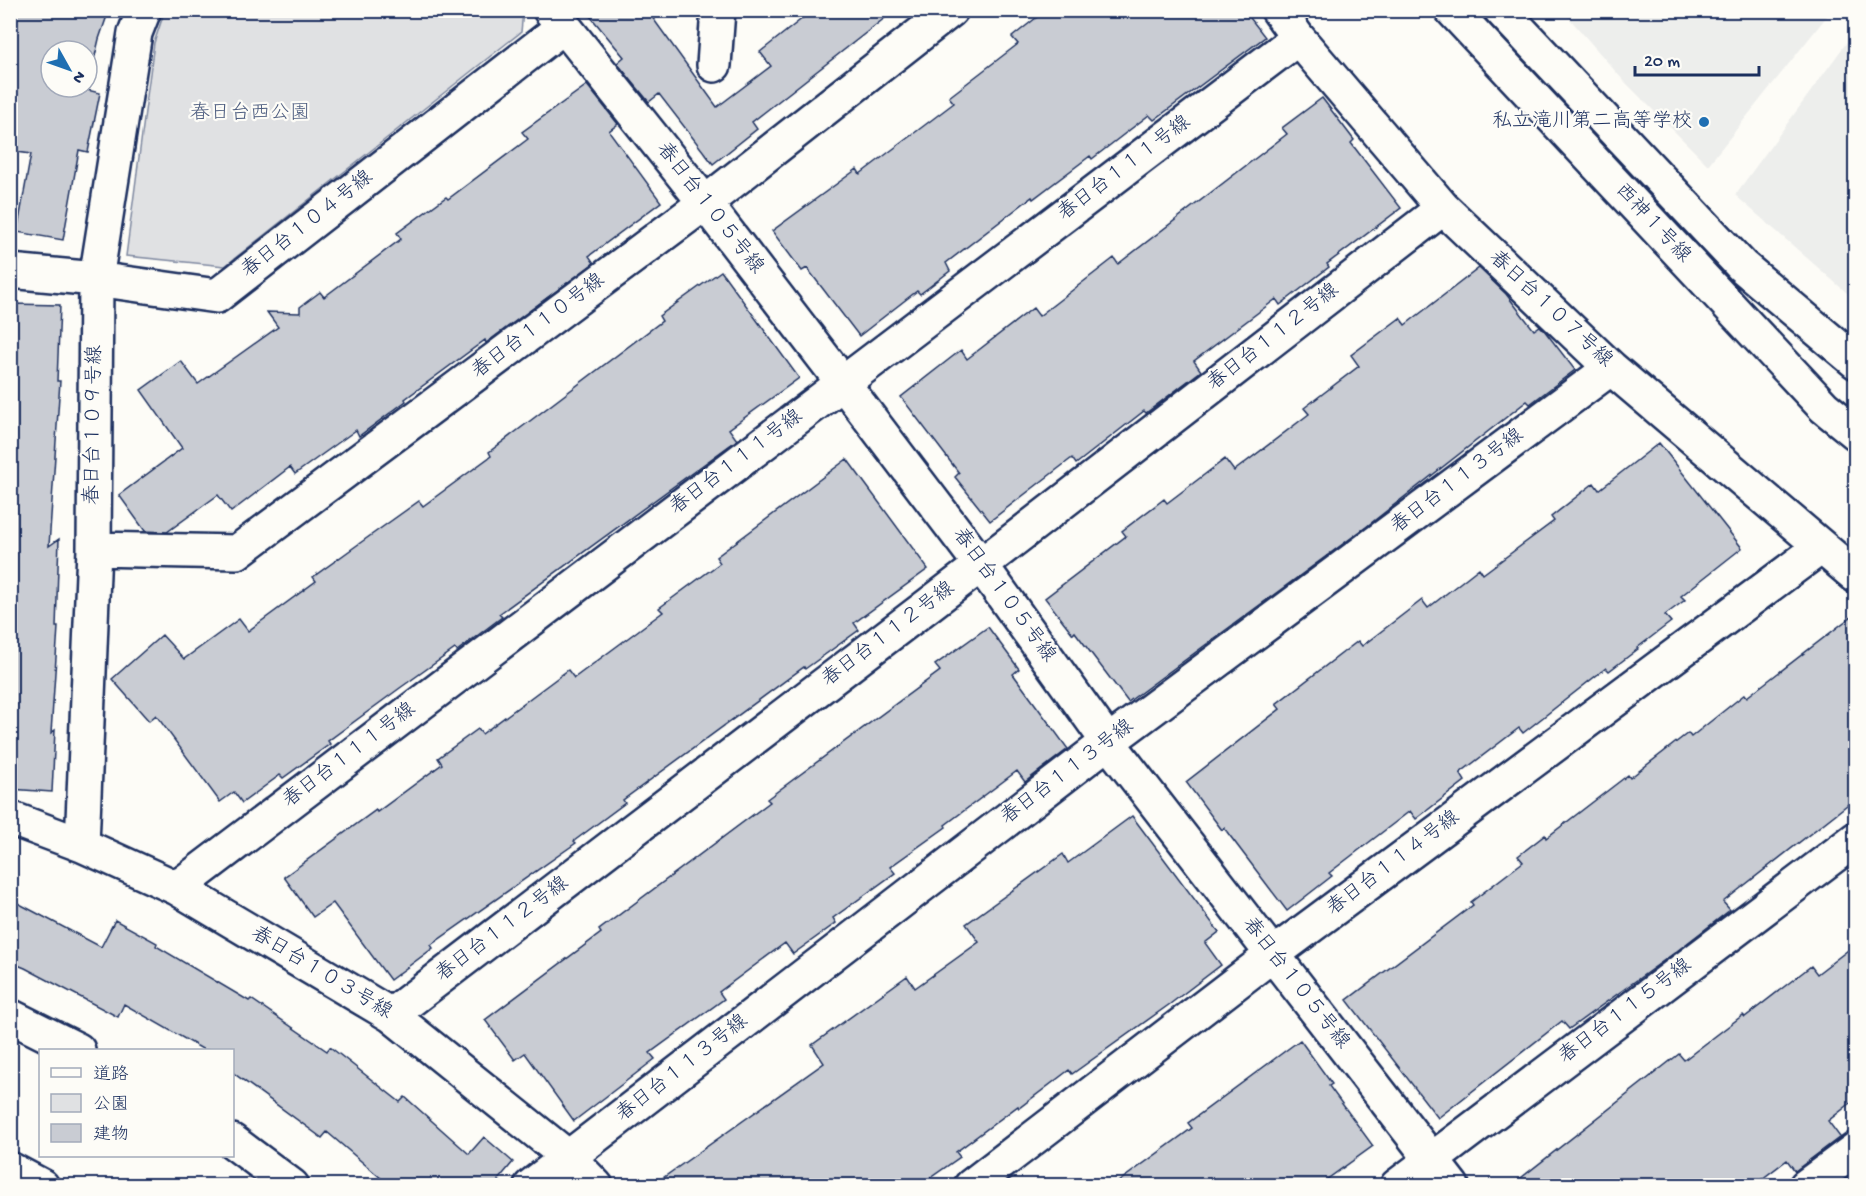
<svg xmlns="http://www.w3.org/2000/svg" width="1866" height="1196" viewBox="0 0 1866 1196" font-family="'Gochi Hand','Klee One',sans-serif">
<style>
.built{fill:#edeeec}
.green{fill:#e0e1e3;stroke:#7e88a0;stroke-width:1.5}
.building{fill:#c9ccd3;stroke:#1b2f5e;stroke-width:1.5;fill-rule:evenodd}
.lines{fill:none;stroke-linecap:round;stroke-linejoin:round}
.street-casing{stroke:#1b2f5e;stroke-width:38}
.secondary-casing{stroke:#1b2f5e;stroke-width:38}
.street{stroke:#fdfcf7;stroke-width:33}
.secondary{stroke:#fdfcf7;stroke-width:33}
.poi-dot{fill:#1f6fb2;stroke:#fdfcf7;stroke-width:2}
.labels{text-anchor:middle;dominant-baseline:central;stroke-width:4.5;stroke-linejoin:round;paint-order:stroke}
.park-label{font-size:20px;fill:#4c5c7f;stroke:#fdfcf7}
.poi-label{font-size:20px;fill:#1b2f5e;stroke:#fdfcf7;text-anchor:end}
.street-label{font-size:20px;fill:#1b2f5e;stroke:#fdfcf7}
</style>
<rect width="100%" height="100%" fill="#fdfcf7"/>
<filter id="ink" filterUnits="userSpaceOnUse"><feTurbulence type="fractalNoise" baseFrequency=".0167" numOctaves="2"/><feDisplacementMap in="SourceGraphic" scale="12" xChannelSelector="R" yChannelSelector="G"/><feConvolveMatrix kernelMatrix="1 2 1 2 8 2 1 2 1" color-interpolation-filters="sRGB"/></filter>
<g filter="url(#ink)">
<!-- built -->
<path class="built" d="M 1563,11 L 1831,11 L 1708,165 L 1623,80 Z
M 1855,31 L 1855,300 L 1735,195 Z"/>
<!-- green -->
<path class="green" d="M 165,10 L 523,10 L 523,11 L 521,32 L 225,266 L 126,256 L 154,43 Z"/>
<!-- building -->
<path class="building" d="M 10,10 L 109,10 L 99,39 L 87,90 L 100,93 L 88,152 L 79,150 L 63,240 L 17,232 L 31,154 L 10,151 ZM 51,51 L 87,51 L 87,87 L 51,87 Z
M 585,10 L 647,10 L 717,107 L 771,66 L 760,52 L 813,10 L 895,10 L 752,122 L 757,129 L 713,164 L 659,94 L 649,102 L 617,63 L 624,57 Z
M 1046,10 L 1244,10 L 1265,37 L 1154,120 L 1149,115 L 1092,159 L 1090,156 L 1033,199 L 1032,197 L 946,263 L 950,271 L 920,294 L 917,291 L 859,336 L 807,268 L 802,271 L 772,231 L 857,169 L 860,174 L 954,103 L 949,97 L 1018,44 L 1012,37 Z
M 587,85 L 618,124 L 609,131 L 661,202 L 589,256 L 594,263 L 486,343 L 485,340 L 405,399 L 406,401 L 359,436 L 356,430 L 295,474 L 290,467 L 231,512 L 218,495 L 167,532 L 145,531 L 119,495 L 182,448 L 141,390 L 181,361 L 198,384 L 278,327 L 267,312 L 300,313 L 300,307 L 320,292 L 324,297 L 401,239 L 397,233 L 446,197 L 448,199 L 528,139 L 522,132 Z
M 1322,98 L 1354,140 L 1351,143 L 1401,208 L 1327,264 L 1329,267 L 1280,305 L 1276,299 L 1194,361 L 1201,371 L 1146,413 L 1144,411 L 1076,464 L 1072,458 L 990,521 L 955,477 L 959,473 L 901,397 L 961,350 L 967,359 L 1033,308 L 1039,316 L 1114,258 L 1118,264 L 1287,134 L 1282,128 Z
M 1479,268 L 1506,294 L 1534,330 L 1540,326 L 1544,330 L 1575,370 L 1530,404 L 1527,401 L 1366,527 L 1128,702 L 1075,632 L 1073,634 L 1045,598 L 1126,536 L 1122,531 L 1164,499 L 1167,503 L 1225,459 L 1234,471 L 1309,414 L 1304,408 L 1359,366 L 1351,355 L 1400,318 L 1405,325 Z
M 721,271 L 799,378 L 729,429 L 737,440 L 499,614 L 502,617 L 457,651 L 455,649 L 400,688 L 328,741 L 330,744 L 283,778 L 280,775 L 242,803 L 234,792 L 220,802 L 156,715 L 149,721 L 112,679 L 162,635 L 184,659 L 239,619 L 248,631 L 316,581 L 313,577 L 360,543 L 419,501 L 423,506 L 491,456 L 489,452 L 662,321 L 659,316 Z
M 10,304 L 60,305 L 57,381 L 60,381 L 49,546 L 59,539 L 56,627 L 58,627 L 51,733 L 55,730 L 52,792 L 10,789 Z
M 1659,443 L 1742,548 L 1681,596 L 1685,600 L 1665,615 L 1671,622 L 1637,648 L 1638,649 L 1609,671 L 1606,668 L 1523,733 L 1519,728 L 1460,773 L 1465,781 L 1416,819 L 1410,811 L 1329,873 L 1332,876 L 1287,911 L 1224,828 L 1222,830 L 1186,782 L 1280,709 L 1276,704 L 1358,641 L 1362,646 L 1422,600 L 1428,608 L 1479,568 L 1483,574 L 1554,521 L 1551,517 L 1594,483 L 1599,490 Z
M 847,459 L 928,569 L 854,623 L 859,630 L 805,669 L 804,667 L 623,800 L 625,803 L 574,841 L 576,843 L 431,945 L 433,948 L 390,980 L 333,903 L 313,917 L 284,877 L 376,810 L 377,812 L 442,764 L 438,758 L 478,729 L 482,734 L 568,670 L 574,678 L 663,612 L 659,608 L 720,563 L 716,557 Z
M 1856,613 L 1856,798 L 1723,902 L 1730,910 L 1677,951 L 1569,1029 L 1562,1021 L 1438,1118 L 1347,1000 L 1473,905 L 1471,902 L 1523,862 L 1518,856 L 1545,835 L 1546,838 L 1628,775 L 1630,778 L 1688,733 L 1691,737 L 1745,694 L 1747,697 Z
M 988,627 L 1019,669 L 1013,674 L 1068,749 L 1025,782 L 1017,771 L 945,825 L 946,827 L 890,867 L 895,873 L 833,918 L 836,923 L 793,954 L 785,943 L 719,992 L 724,999 L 650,1053 L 655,1059 L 574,1121 L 525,1053 L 515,1060 L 485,1020 L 601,933 L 599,930 L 770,802 L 767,799 L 940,671 L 935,665 Z
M 1132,816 L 1219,932 L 1205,943 L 1221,965 L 1170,1004 L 1072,1074 L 1069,1070 L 1019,1108 L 1018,1106 L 956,1152 L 960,1157 L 920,1185 L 653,1185 L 824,1063 L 812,1045 L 907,976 L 915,988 L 979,942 L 966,924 L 1063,854 L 1068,863 Z
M 10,899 L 101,947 L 115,920 L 157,943 L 156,946 L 249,1001 L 251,999 L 327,1051 L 330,1047 L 400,1102 L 405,1097 L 469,1154 L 484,1137 L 513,1162 L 498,1180 L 505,1185 L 389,1185 L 327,1132 L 322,1138 L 232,1072 L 232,1050 L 204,1050 L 124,1004 L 118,1017 L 25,968 L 10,962 Z
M 1856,944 L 1856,1099 L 1828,1121 L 1840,1137 L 1795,1171 L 1787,1160 L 1754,1185 L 1512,1185 L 1679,1054 L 1684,1060 L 1743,1015 L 1745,1017 L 1811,966 L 1817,974 Z
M 1300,1040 L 1332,1084 L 1329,1086 L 1373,1146 L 1319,1185 L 1114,1185 L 1192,1128 L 1188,1123 Z"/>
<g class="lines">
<!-- street casing -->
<g class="street-casing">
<path id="street" d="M 550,10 L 564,26 L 705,203 L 843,383 L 981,565 L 1108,742 L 1452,1186
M 1278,10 L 1298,38 L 1443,208 L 1611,368 L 1856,576
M 714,65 L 718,10
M 10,271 L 96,279 L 217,296 L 564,26
M 94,549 L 237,552 L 705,203 L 951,10
M 10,818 L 82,845 L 177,888 L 391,1015 L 568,1157 L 596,1186
M 82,845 L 94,549 L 96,279 L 135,33 L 144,10
M 177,888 L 1298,38
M 391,1015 L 981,565 L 1443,208
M 10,1169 L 42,1186
M 531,1186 L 1108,742 L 1611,368
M 971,1186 L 1272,955 L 1821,547
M 1397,1186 L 1856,839
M 1806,1186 L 1856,1149"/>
</g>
<!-- secondary casing -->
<g class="secondary-casing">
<path id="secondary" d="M 1452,10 L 1824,407 L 1856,433
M 1501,10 L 1742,266 L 1856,362
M 10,1016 L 78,1050
M 232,1141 L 292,1186"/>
</g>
<!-- street -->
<use href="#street" class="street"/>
<!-- secondary -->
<use href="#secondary" class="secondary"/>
</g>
</g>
<!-- markers -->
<circle class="poi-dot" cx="1704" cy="122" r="6"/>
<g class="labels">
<!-- park labels -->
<g class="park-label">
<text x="250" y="114">春日台西公園</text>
</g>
<!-- poi labels -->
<g class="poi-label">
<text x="1692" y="122">私立滝川第二高等学校</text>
</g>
<!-- street labels -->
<g class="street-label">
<text transform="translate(1125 169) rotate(-37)">春日台１１１号線</text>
<text transform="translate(709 209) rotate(52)">春日台１０５号線</text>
<text transform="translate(1652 224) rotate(47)">西神１号線</text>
<text transform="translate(308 225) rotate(-38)">春日台１０４号線</text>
<text transform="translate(1550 310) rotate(43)">春日台１０７号線</text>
<text transform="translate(539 327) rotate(-37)">春日台１１０号線</text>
<text transform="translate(1274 338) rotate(-38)">春日台１１２号線</text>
<text transform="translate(95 425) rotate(-89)">春日台１０９号線</text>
<text transform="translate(737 463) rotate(-37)">春日台１１１号線</text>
<text transform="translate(1458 482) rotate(-37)">春日台１１３号線</text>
<text transform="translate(1003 596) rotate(54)">春日台１０５号線</text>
<text transform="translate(889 635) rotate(-37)">春日台１１２号線</text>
<text transform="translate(350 756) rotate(-37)">春日台１１１号線</text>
<text transform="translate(1068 773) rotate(-37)">春日台１１３号線</text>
<text transform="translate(1394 864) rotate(-37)">春日台１１４号線</text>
<text transform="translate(503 930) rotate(-37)">春日台１１２号線</text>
<text transform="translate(321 974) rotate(31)">春日台１０３号線</text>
<text transform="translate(1295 984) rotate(52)">春日台１０５号線</text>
<text transform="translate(1626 1012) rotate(-37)">春日台１１５号線</text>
<text transform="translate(683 1069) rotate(-38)">春日台１１３号線</text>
</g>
</g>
<!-- margin -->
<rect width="1866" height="1196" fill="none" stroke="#fdfcf7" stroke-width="36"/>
<rect x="18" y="18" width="1830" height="1160" fill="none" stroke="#1b2f5e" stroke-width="2" filter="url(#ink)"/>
<!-- legend -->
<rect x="39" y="1049" width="195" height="108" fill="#fdfcf7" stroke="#a3aaba" stroke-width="1.5"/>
<rect x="51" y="1068" width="30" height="9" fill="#fdfcf7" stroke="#a3aaba" stroke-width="1.5"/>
<text x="93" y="1079" font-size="18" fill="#1b2f5e">道路</text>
<rect x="51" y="1094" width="30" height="18" fill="#e0e1e3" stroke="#a3aaba" stroke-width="1.5"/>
<text x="93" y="1109" font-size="18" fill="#1b2f5e">公園</text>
<rect x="51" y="1124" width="30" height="18" fill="#c9ccd3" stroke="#a3aaba" stroke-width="1.5"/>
<text x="93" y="1139" font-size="18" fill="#1b2f5e">建物</text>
<!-- north arrow -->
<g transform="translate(69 69) rotate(130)"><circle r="28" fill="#fdfcf7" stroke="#a3aaba" stroke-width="1.5"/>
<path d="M0-4.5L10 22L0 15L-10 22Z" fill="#1f6fb2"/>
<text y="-9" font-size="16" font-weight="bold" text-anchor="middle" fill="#1b2f5e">N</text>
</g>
<!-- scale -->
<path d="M1635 66v9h124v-9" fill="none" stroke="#1b2f5e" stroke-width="3"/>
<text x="1644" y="66" font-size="18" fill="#1b2f5e" stroke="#fdfcf7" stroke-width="4.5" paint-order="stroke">20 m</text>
</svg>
